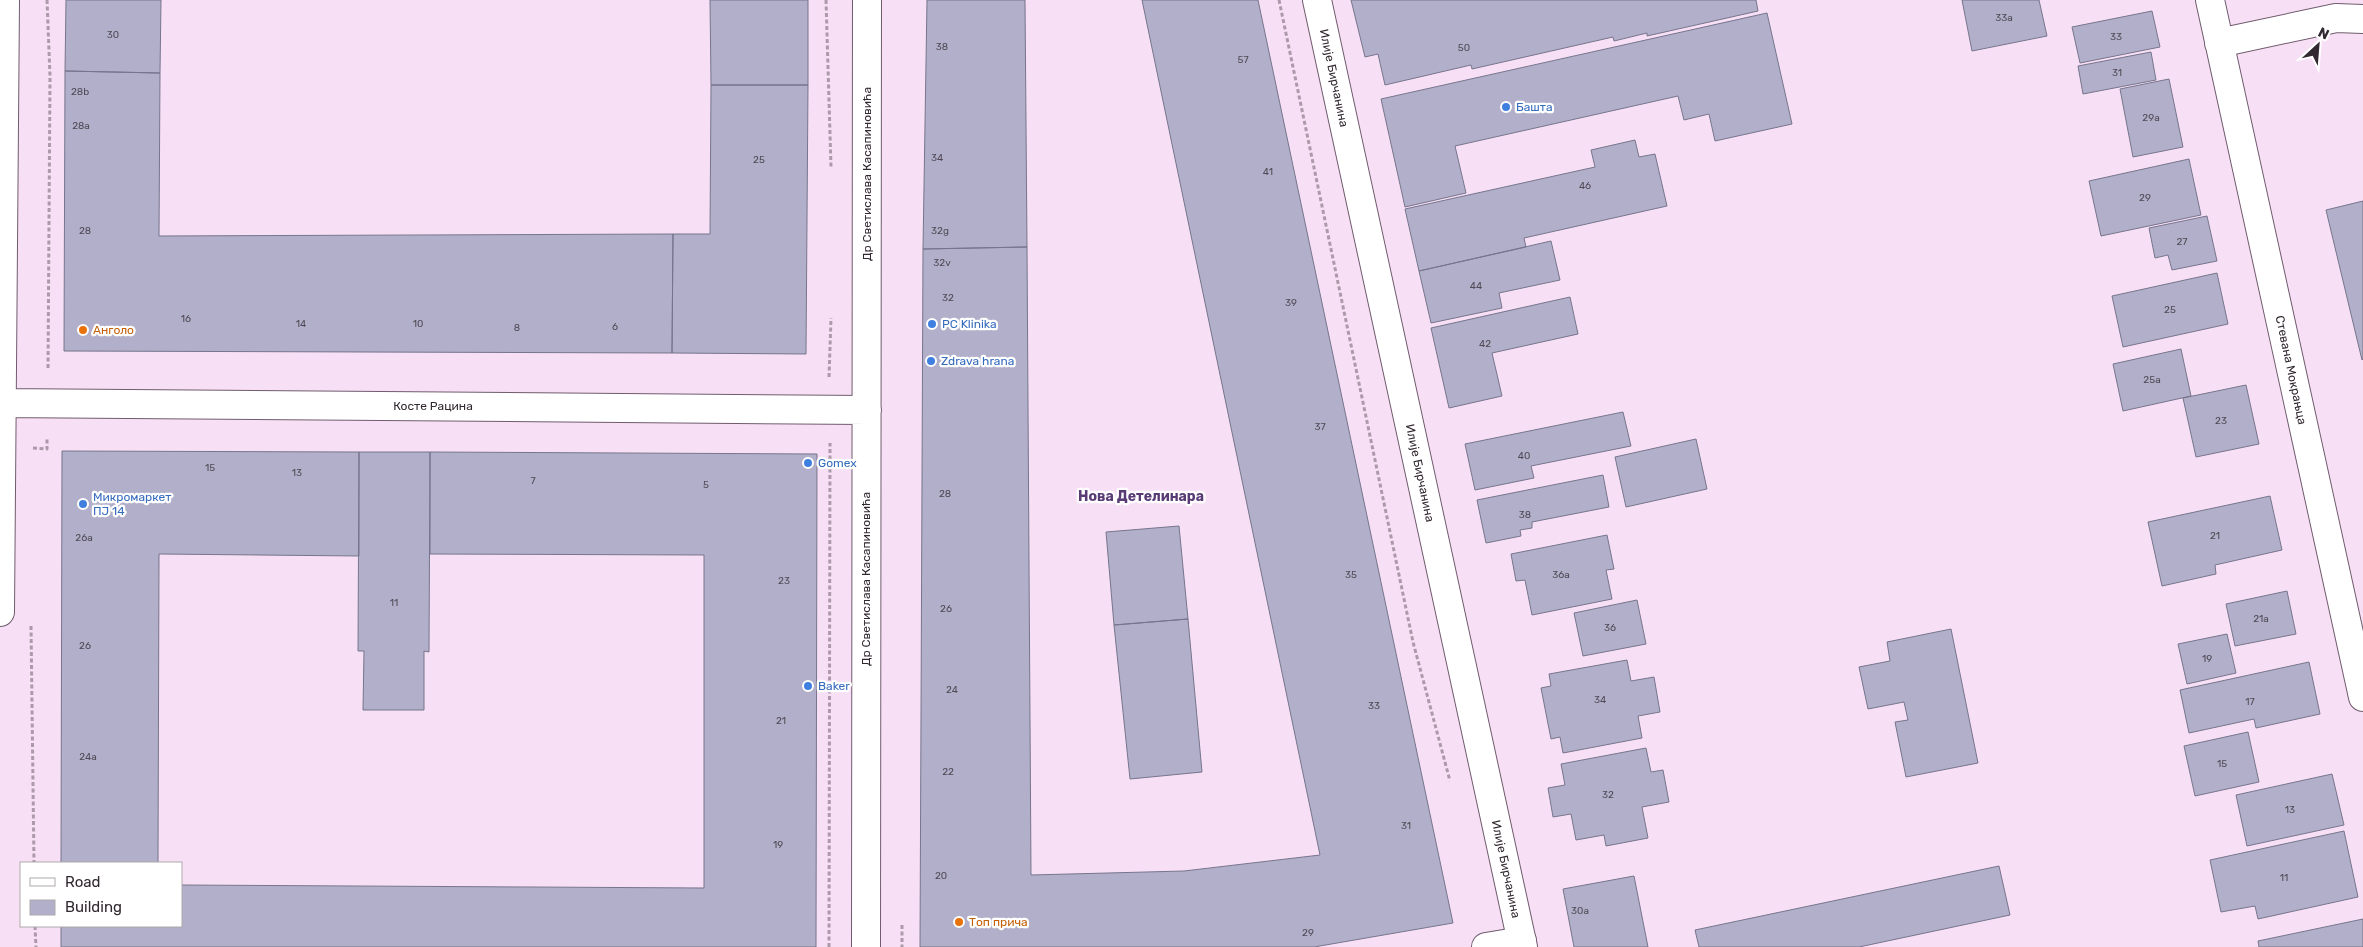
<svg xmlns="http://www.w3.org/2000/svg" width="2363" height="947" viewBox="0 0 2363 947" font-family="Rubik,sans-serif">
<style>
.building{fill:#b1afc9;stroke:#77758d}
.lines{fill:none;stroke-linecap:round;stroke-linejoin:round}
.pedestrian-casing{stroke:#705c6e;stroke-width:30}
.minor-casing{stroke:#705c6e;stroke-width:30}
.path{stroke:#ac9aaa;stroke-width:3;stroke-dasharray:4 2.5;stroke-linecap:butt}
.pedestrian{stroke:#fff;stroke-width:28}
.minor{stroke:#fff;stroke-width:28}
.shop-dot{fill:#3f7fe0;stroke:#fff;stroke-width:2}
.food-dot{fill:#e8710a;stroke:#fff;stroke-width:2}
.labels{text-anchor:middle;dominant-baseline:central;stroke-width:4.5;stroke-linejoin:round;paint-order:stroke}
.number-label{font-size:10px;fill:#514a56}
.street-label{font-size:12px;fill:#312830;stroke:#fff}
.shop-label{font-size:12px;fill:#366cbe;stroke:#fff;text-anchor:start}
.food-label{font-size:12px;fill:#c56008;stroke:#fff;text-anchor:start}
.neighbourhood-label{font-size:14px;font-weight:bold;fill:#593b76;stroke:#fff}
</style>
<rect width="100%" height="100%" fill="#f7e0f5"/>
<!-- building -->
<path class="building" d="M 66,0 L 161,0 L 160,73 L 65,71 Z
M 710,0 L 808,0 L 808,85 L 711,85 Z
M 927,0 L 1025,0 L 1027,247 L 923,249 Z
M 1142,0 L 1258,0 L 1453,923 L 1314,947 L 920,947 L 923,249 L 1027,247 L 1031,875 L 1184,871 L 1320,855 Z
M 1351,0 L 1756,0 L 1758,11 L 1647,36 L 1647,33 L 1614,41 L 1613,37 L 1472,69 L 1471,65 L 1385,85 L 1378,54 L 1365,57 Z
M 1962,0 L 2039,0 L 2047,36 L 1972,51 Z
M 2152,11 L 2160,47 L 2080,63 L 2072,27 Z
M 1767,13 L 1792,124 L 1715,141 L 1709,114 L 1684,120 L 1678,96 L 1455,146 L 1466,193 L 1405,207 L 1381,99 Z
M 2151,52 L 2156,80 L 2083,94 L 2078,66 Z
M 65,71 L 160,73 L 159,236 L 673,234 L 672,353 L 64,351 Z
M 2169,79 L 2183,147 L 2133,157 L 2120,89 Z
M 711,85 L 808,85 L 806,354 L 672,353 L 673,234 L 710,234 Z
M 1635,140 L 1639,157 L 1655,154 L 1667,206 L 1524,238 L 1526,247 L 1419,271 L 1405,209 L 1595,167 L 1591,150 Z
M 2189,159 L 2201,215 L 2101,236 L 2089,181 Z
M 2363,201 L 2363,359 L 2362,360 L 2326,210 Z
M 2207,216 L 2217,261 L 2172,270 L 2168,255 L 2155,258 L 2149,228 Z
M 1551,241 L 1560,280 L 1499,293 L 1502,308 L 1431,323 L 1419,271 Z
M 2217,273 L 2228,324 L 2123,347 L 2112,296 Z
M 1570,297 L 1578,334 L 1492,353 L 1502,396 L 1449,408 L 1431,328 Z
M 2181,349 L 2191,396 L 2123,411 L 2113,364 Z
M 2246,385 L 2259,444 L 2196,457 L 2183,398 Z
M 1623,412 L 1631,446 L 1531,466 L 1534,478 L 1475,490 L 1465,444 Z
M 1696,439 L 1707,489 L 1626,507 L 1615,457 Z
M 62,451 L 359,452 L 359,556 L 159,554 L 158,863 L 61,863 Z
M 359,452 L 430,452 L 429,652 L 424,651 L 424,710 L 363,710 L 364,651 L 358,651 Z
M 430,452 L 817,454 L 816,947 L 61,947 L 61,926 L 181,926 L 181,885 L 704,888 L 704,555 L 430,554 Z
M 1603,475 L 1609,507 L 1532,522 L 1532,528 L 1520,530 L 1521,536 L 1486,543 L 1477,500 Z
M 2270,496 L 2282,550 L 2215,565 L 2216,574 L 2162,586 L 2148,522 Z
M 1179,526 L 1188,619 L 1114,625 L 1106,532 Z
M 1607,535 L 1614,569 L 1606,570 L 1612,599 L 1532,615 L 1525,580 L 1516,581 L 1511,554 Z
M 2287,591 L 2296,634 L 2235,646 L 2226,604 Z
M 1637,600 L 1646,644 L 1583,656 L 1574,613 Z
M 1188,619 L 1202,772 L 1130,779 L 1114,625 Z
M 1951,629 L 1978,763 L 1906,777 L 1895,722 L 1908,720 L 1904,702 L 1868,709 L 1859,667 L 1890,661 L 1887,642 Z
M 2227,634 L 2236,673 L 2187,684 L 2178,644 Z
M 1627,660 L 1631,681 L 1654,677 L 1660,712 L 1638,716 L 1642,738 L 1563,753 L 1560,737 L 1551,739 L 1541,688 L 1551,686 L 1549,674 Z
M 2309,662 L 2320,714 L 2256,728 L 2254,719 L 2189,733 L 2180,690 Z
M 2248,732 L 2259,782 L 2195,796 L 2184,746 Z
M 1646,748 L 1651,772 L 1663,770 L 1669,802 L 1642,807 L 1648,838 L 1606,846 L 1604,835 L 1576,840 L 1571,814 L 1553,817 L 1548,788 L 1565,785 L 1561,764 Z
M 2332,774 L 2344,825 L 2247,846 L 2236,795 Z
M 2344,831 L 2358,897 L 2258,919 L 2255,906 L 2221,912 L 2210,860 Z
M 1999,866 L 2010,915 L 1859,947 L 1699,947 L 1695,930 Z
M 1634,876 L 1648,947 L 1574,947 L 1563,889 Z
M 2363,919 L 2363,947 L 2259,947 L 2258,941 Z"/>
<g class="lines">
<!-- pedestrian casing -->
<g class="pedestrian-casing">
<path id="pedestrian" d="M 1486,947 L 1522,941"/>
</g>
<!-- minor casing -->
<g class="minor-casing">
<path id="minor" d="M 1317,0 L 1523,947
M 2210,0 L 2363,697
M 2219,43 L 2336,18 L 2363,19
M 0,403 L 867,410
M 0,612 L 5,0
M 866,947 L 867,0"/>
</g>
<!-- path -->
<path class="path" d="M 47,0 L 50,76 L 48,370
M 826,0 L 831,167
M 1279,0 L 1413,642 L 1450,781
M 829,377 L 831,318
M 33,448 L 47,449 L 47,437
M 31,626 L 34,863
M 902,925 L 902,947
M 35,926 L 36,947
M 829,947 L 830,443"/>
<!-- pedestrian -->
<use href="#pedestrian" class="pedestrian"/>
<!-- minor -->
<use href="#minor" class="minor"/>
</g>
<!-- markers -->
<g class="shop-dot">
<circle cx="1506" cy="107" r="5"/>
<circle cx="932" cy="324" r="5"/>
<circle cx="931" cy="361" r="5"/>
<circle cx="808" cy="463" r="5"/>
<circle cx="83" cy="504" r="5"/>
<circle cx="808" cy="686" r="5"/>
</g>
<g class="food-dot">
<circle cx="83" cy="330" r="5"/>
<circle cx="959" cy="922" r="5"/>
</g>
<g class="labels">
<!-- number labels -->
<g class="number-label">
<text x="2004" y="18">33a</text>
<text x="113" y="35">30</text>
<text x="2116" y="37">33</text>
<text x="942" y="47">38</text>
<text x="1464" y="48">50</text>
<text x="1243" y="60">57</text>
<text x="2117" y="73">31</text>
<text x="80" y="92">28b</text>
<text x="2151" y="118">29a</text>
<text x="81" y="126">28a</text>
<text x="937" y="158">34</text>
<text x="759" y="160">25</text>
<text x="1268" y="172">41</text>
<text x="1585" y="186">46</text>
<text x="2145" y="198">29</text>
<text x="85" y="231">28</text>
<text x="940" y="231">32g</text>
<text x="2182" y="242">27</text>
<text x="942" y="263">32v</text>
<text x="1476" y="286">44</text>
<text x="948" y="298">32</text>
<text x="1291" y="303">39</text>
<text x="2170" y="310">25</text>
<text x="186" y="319">16</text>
<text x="301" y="324">14</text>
<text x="418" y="324">10</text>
<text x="615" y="327">6</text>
<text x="517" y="328">8</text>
<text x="1485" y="344">42</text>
<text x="2152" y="380">25a</text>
<text x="2221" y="421">23</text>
<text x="1320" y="427">37</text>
<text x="1524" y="456">40</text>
<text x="210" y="468">15</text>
<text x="297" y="473">13</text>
<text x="533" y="481">7</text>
<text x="706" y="485">5</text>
<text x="945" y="494">28</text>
<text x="1525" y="515">38</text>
<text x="2215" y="536">21</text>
<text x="84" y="538">26a</text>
<text x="1351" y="575">35</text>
<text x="1561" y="575">36a</text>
<text x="784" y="581">23</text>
<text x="394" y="603">11</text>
<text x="946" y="609">26</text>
<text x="2261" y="619">21a</text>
<text x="1610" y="628">36</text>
<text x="85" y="646">26</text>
<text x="2207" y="659">19</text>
<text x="952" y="690">24</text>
<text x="1600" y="700">34</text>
<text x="2250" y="702">17</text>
<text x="1374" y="706">33</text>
<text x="781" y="721">21</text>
<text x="88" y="757">24a</text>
<text x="2222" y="764">15</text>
<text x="948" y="772">22</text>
<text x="1608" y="795">32</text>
<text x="2290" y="810">13</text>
<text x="1406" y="826">31</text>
<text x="778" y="845">19</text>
<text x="941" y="876">20</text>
<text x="2284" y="878">11</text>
<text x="1580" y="911">30a</text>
<text x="1308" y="933">29</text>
</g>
<!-- street labels -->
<g class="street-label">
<text transform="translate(1334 78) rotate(78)">Илије Бирчанина</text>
<text transform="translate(867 174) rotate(-90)">Др Светислава Касапиновића</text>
<text transform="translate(2291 370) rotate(78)">Стевана Мокрањца</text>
<text x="433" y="406">Косте Рацина</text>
<text transform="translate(1420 473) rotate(78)">Илије Бирчанина</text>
<text transform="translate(866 579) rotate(-90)">Др Светислава Касапиновића</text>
<text transform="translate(1506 869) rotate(78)">Илије Бирчанина</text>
</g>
<!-- shop labels -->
<g class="shop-label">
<text x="1516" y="107">Башта</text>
<text x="942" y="324">PC Klinika</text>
<text x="941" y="361">Zdrava hrana</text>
<text x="818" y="463">Gomex</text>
<text x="93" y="497">Микромаркет<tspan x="93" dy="14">ПЈ 14</tspan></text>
<text x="818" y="686">Baker</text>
</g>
<!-- food labels -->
<g class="food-label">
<text x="93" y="330">Анголо</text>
<text x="969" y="922">Топ прича</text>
</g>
<!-- neighbourhood labels -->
<g class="neighbourhood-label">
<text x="1141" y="496">Нова Детелинара</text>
</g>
</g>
<!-- legend -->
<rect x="20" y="862" width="162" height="65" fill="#ffffff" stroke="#ada9ac"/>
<rect x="30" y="878" width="25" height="8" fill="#ffffff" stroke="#ada9ac"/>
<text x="65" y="887" font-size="15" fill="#312830">Road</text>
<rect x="30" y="900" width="25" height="15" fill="#b1afc9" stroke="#ada9ac"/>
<text x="65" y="912" font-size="15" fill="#312830">Building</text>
<!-- north arrow -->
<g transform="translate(2318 45) rotate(26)" stroke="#ffffff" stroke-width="4" paint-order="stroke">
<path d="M0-4L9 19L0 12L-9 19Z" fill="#312830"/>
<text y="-8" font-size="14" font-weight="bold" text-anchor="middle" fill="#312830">N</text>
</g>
</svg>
